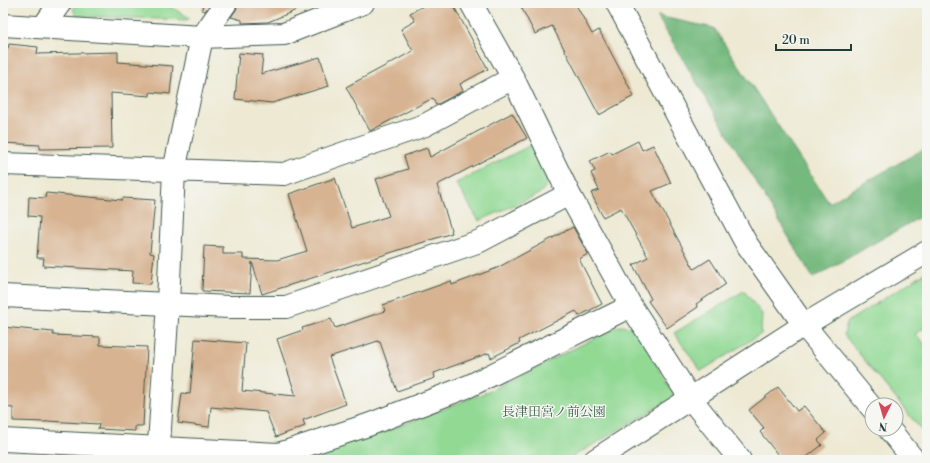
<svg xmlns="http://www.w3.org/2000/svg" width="930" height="463" viewBox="0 0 930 463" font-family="'Libre Bodoni','Noto Serif JP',serif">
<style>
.green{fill:#92d994;stroke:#588b64}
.forest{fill:#75b97e;stroke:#4a7b59}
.building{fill:#d7b391}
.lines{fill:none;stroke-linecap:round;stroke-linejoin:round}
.minor-casing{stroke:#3e574c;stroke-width:24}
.minor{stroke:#fff;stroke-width:22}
.labels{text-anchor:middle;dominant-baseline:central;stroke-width:3;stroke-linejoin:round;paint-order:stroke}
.park-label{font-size:13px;fill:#365c47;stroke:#f6f6f2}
</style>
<rect width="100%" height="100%" fill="#f6f6f2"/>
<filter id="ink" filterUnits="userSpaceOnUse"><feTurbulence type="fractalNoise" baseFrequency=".025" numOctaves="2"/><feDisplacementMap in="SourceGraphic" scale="8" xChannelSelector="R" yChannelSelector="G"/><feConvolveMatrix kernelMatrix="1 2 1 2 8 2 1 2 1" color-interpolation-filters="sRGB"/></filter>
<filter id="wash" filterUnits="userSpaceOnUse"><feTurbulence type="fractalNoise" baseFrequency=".012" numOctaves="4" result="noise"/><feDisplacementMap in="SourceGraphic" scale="16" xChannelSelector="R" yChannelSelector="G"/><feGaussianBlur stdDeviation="0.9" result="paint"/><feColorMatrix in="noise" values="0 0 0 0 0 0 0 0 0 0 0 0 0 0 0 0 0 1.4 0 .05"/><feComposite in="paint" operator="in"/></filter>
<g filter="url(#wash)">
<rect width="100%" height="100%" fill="#ede9d3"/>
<!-- green -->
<path class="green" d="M 78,3 L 164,3 L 190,18 L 187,20 L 76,16 L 73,9 Z
M 533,144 L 545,164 L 548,184 L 539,194 L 479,221 L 456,183 Z
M 927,270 L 927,326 L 915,334 L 927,346 L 927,437 L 844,335 L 847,322 L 926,272 L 925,271 Z
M 744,291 L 762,314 L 761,334 L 701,371 L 674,333 Z
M 619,326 L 635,327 L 675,397 L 567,460 L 293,460 L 292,457 L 381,433 L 487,392 Z"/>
<!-- forest -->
<path class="forest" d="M 657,16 L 714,28 L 829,203 L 927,147 L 927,213 L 813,278 Z"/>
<g id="blocks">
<!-- building -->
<path class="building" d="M 203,3 L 211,3 L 205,11 L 202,10 Z
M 238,3 L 313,3 L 268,22 L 242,23 L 242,20 L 231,17 L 236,10 Z
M 429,3 L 452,3 L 488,69 L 460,84 L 463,91 L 436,105 L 433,98 L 370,131 L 346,87 L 413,51 L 401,29 L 415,21 L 410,13 Z
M 519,3 L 575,3 L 592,34 L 599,30 L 634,96 L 599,115 L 552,26 L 535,34 Z
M 9,44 L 38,47 L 37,54 L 118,52 L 118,62 L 173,66 L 170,94 L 150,92 L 150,96 L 111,93 L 112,148 L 40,149 L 40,145 L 3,143 L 3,48 L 8,48 Z
M 239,53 L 263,55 L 261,74 L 320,57 L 329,86 L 272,103 L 235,99 Z
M 512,113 L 527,138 L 437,185 L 452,233 L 262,294 L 252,262 L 250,293 L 202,291 L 204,246 L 223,247 L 223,254 L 243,254 L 243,259 L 277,260 L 307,251 L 289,194 L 335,178 L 352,228 L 389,216 L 376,179 L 408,169 L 404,156 L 427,148 L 430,157 Z
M 638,141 L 642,150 L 653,145 L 671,183 L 652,191 L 694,269 L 710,259 L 726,284 L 696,304 L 698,307 L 667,328 L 648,301 L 651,299 L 633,265 L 648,257 L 621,208 L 603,217 L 591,193 L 599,190 L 591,173 L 595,171 L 590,161 L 610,151 L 612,154 Z
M 46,193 L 122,200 L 123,198 L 155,200 L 150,253 L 154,254 L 151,284 L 132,283 L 133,271 L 43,266 L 44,258 L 37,258 L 40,217 L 28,216 L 29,197 L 45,198 Z
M 573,227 L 588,254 L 579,259 L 602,304 L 579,316 L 576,311 L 519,340 L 520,343 L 491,358 L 489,353 L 434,373 L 435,378 L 397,391 L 380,342 L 378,342 L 378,341 L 329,357 L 346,404 L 303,420 L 305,426 L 276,437 L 266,412 L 211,407 L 209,427 L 178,423 L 182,393 L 190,394 L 195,339 L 246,343 L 242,391 L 296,396 L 277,339 L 303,330 L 302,328 L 331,319 L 335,328 L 385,311 L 383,305 L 451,281 L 452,285 L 497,268 Z
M 3,327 L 53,332 L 53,335 L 100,337 L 100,345 L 147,347 L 143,426 L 135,426 L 135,431 L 98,429 L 99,424 L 47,421 L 47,422 L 13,421 L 13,408 L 3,407 Z
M 778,387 L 797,411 L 804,406 L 826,433 L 818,440 L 822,445 L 803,460 L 782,460 L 760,432 L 764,428 L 749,410 Z"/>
</g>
</g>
<g filter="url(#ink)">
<use href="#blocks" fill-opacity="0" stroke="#3e574c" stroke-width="1"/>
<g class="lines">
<!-- minor casing -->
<g class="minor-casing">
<path id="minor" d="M 471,3 L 513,78 L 569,194 L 631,306 L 691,399 L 740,460
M 617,3 L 746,243 L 804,325 L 872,408
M 3,25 L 202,37 L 226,3
M 43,27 L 60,3
M 3,164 L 284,174 L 425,125 L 513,78
M 3,296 L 229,307 L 286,307 L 480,241 L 569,194
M 889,429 L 914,460
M 3,440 L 279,454 L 368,425 L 469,386 L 631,306
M 158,460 L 168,303 L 174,171 L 202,37 L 284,34 L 363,3
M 595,460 L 804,325 L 927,252"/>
</g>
<!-- minor -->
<use href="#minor" class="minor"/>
</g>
</g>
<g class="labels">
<!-- park labels -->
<g class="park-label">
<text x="554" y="412">長津田宮ノ前公園</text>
</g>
</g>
<!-- margin -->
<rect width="930" height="463" fill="none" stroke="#f6f6f2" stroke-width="16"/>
<!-- north arrow -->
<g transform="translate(884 417) rotate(185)"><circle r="19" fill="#f6f6f2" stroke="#a0aca6"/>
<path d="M0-3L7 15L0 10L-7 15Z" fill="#d1495b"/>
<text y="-6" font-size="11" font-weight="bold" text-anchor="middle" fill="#1f3d34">N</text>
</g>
<!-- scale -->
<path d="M776 44v6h75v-6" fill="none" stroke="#1f3d34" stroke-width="2"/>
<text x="782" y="44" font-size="12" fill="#1f3d34" stroke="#f6f6f2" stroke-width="3" paint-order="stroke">20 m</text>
</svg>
